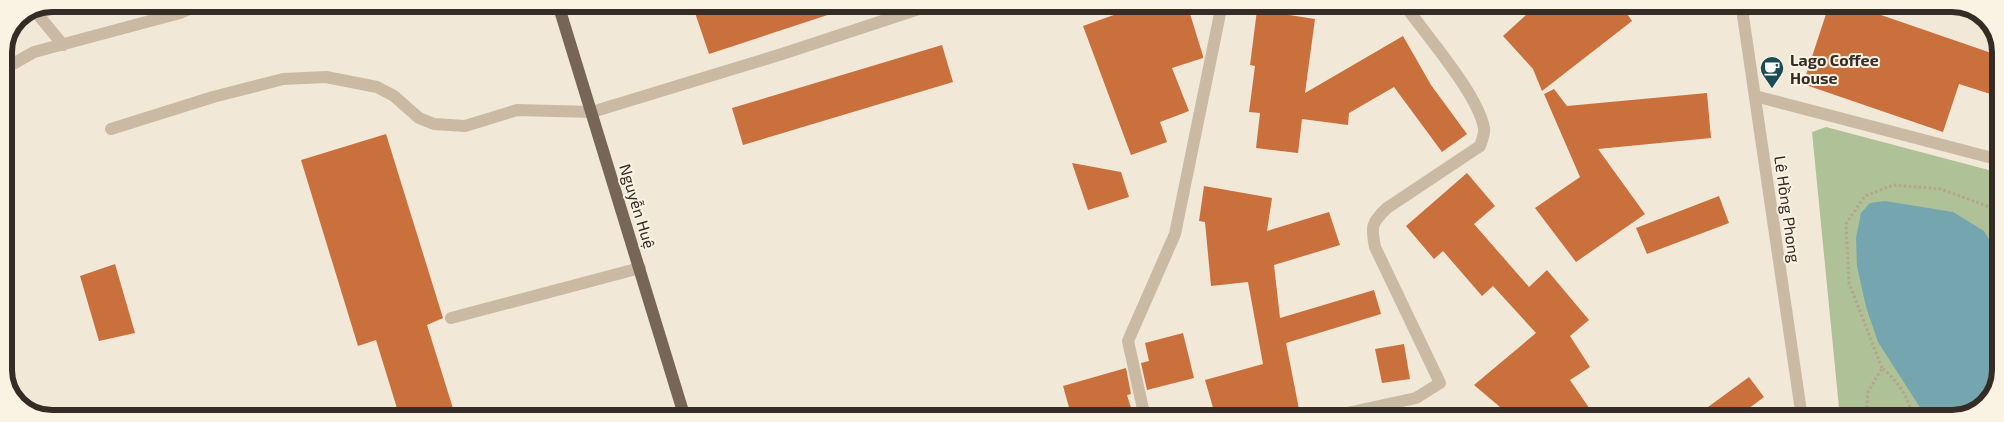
<svg xmlns="http://www.w3.org/2000/svg" width="2004" height="422" viewBox="0 0 2004 422" font-family="'Exo 2',sans-serif">
<style>
.green{fill:#aec197}
.water{fill:#75a6b0}
.building{fill:#ca703d}
.lines{fill:none;stroke-linecap:round;stroke-linejoin:round}
.path{stroke:#b6a48d;stroke-width:3;stroke-dasharray:2.5 2.5;stroke-linecap:butt}
.minor{stroke:#cabaa3;stroke-width:12}
.major{stroke:#776556;stroke-width:12}
.labels{text-anchor:middle;dominant-baseline:central;stroke-width:4;stroke-linejoin:round;paint-order:stroke}
.poi-label{font-size:16px;font-weight:bold;fill:#352c25;stroke:#faf2e3;text-anchor:start}
.street-label{font-size:16px;fill:#352c25;stroke:#faf2e3}
.rim{fill:none;stroke:#352c25;stroke-width:6}
</style>
<rect width="100%" height="100%" fill="#f2e8d7"/>
<!-- green -->
<path class="green" d="M 1826,127 L 2000,173 L 1999,379 L 1984,406 L 1952,418 L 1840,418 L 1812,132 Z"/>
<!-- water -->
<path class="water" d="M 1885,201 L 1953,212 L 1984,231 L 2000,257 L 1999,379 L 1984,406 L 1952,418 L 1920,418 L 1921,409 L 1878,342 L 1866,307 L 1857,266 L 1856,238 L 1861,213 L 1870,203 Z"/>
<!-- building -->
<path class="building" d="M 692,4 L 845,4 L 846,9 L 709,54 Z
M 1119,4 L 1187,4 L 1203,56 L 1203,58 L 1172,68 L 1189,111 L 1160,122 L 1167,142 L 1131,155 L 1083,26 L 1122,12 Z
M 1538,4 L 1620,4 L 1632,21 L 1542,91 L 1533,69 L 1503,36 Z
M 1829,5 L 1852,5 L 2000,56 L 2000,97 L 1959,84 L 1943,132 L 1803,84 Z
M 1257,10 L 1315,19 L 1305,93 L 1403,36 L 1431,85 L 1467,134 L 1442,152 L 1394,87 L 1349,113 L 1348,125 L 1302,119 L 1298,153 L 1256,148 L 1260,113 L 1249,112 L 1255,66 L 1250,65 Z
M 942,45 L 953,82 L 743,145 L 732,108 Z
M 1554,89 L 1567,106 L 1707,93 L 1711,138 L 1598,149 L 1645,214 L 1576,262 L 1535,208 L 1580,177 L 1544,94 Z
M 386,134 L 443,318 L 427,325 L 456,418 L 400,418 L 376,340 L 358,346 L 301,160 Z
M 1072,163 L 1121,172 L 1129,197 L 1088,210 Z
M 1467,173 L 1495,206 L 1474,224 L 1529,287 L 1547,270 L 1589,320 L 1570,336 L 1590,367 L 1570,380 L 1596,418 L 1513,418 L 1474,385 L 1536,333 L 1493,286 L 1482,296 L 1443,251 L 1434,259 L 1406,226 Z
M 1204,186 L 1272,198 L 1267,231 L 1329,212 L 1340,245 L 1274,265 L 1280,318 L 1374,290 L 1381,314 L 1286,343 L 1299,409 L 1248,418 L 1216,418 L 1205,380 L 1263,364 L 1248,282 L 1211,286 L 1205,222 L 1199,221 Z
M 1719,196 L 1729,223 L 1647,254 L 1636,228 Z
M 115,264 L 135,333 L 99,341 L 80,276 Z
M 1183,333 L 1194,378 L 1147,390 L 1141,363 L 1149,361 L 1145,343 Z
M 1404,344 L 1410,379 L 1382,383 L 1375,349 Z
M 1126,368 L 1131,394 L 1127,395 L 1134,418 L 1072,418 L 1063,386 Z
M 1749,377 L 1764,397 L 1736,418 L 1693,418 Z"/>
<g class="lines">
<!-- path -->
<path class="path" d="M 1882,368 L 1849,283 L 1846,224 L 1865,196 L 1893,185 L 1941,189 L 2000,211
M 1866,418 L 1868,392 L 1882,368 C 1898,381 1909,398 1913,418"/>
<!-- minor -->
<path class="minor" d="M 1743,5 L 1742,9 L 1802,418
M 35,11 L 63,45
M 4,69 L 34,52 L 180,13 L 200,4
M 1755,96 L 2000,160
M 111,129 L 213,97 L 283,79 L 326,77 L 377,87 L 394,96 L 419,118 L 434,124 L 465,126 L 517,110 L 592,112 L 782,54 L 934,4
M 451,318 L 640,268
M 1145,418 L 1128,341 L 1175,234 L 1222,4
M 1324,418 L 1416,398 L 1440,383 L 1375,247 C 1371,227 1371,223 1387,208 L 1480,146 C 1482,140 1485,134 1484,128 C 1478,94 1425,34 1404,4"/>
<!-- major -->
<path class="major" d="M 558,4 L 685,418"/>
</g>
<!-- icons -->
<defs>
<g id="cafe-pin" transform="scale(1.25)"><path d="M0 17L-7.5 6A9.5 9.5 0 1 1 7.5 6Z" fill="#1a4c57" stroke="#faf2e3"/><path d="M-5.5-4.5H6V0H3Q3 3.5 0 3.5H-2.5Q-5.5 3.5-5.5 0ZM3-3.2v2h1.7v-2ZM-6 4.5H4V6H-6Z" fill="#fff"/></g>
</defs>
<g fill-rule="evenodd">
<use href="#cafe-pin" x="1772" y="68"/>
</g>
<g class="labels">
<!-- poi labels -->
<g class="poi-label">
<text x="1790" y="59">Lago Coffee<tspan x="1790" dy="18">House</tspan></text>
</g>
<!-- street labels -->
<g class="street-label">
<text transform="translate(638 206) rotate(73)">Nguyễn Huệ</text>
<text transform="translate(1788 209) rotate(82)">Lê Hồng Phong</text>
</g>
</g>
<!-- crop -->
<path d="M0 0H2004V422H0ZM52 12H1952A40 40 0 0 1 1992 52V370A40 40 0 0 1 1952 410H52A40 40 0 0 1 12 370V52A40 40 0 0 1 52 12Z" fill="#faf2e3" fill-rule="evenodd"/>
<path class="rim" d="M52 12H1952A40 40 0 0 1 1992 52V370A40 40 0 0 1 1952 410H52A40 40 0 0 1 12 370V52A40 40 0 0 1 52 12Z"/>
</svg>
